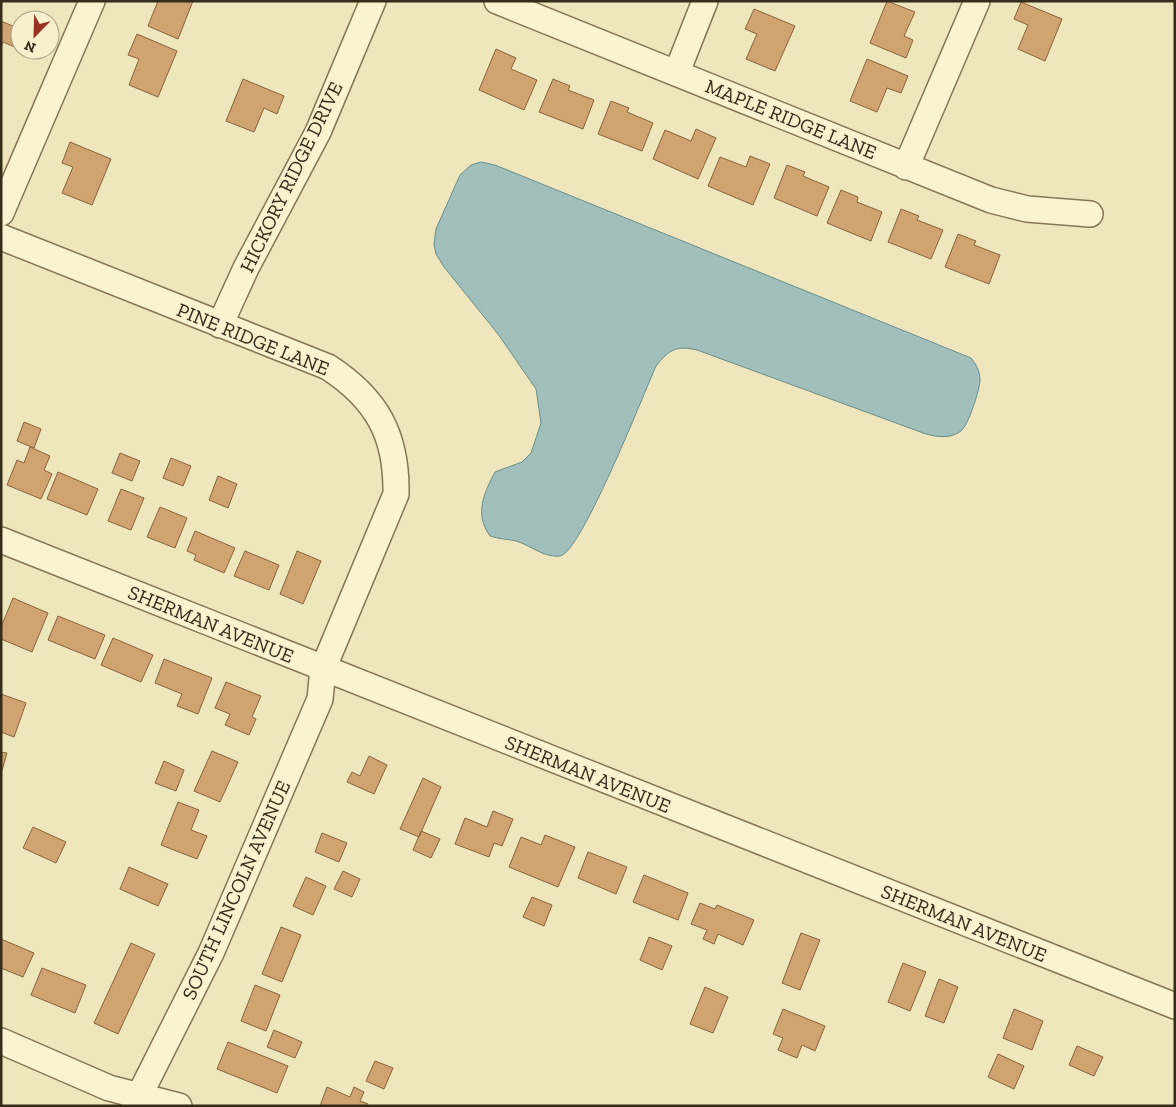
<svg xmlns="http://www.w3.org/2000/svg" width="1176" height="1107" viewBox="0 0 1176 1107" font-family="'Zilla Slab',serif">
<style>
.water{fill:#a1c0bb;stroke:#688e89}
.building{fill:#cfa471;stroke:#87633b}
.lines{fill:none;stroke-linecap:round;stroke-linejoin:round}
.minor-casing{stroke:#877656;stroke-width:28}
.minor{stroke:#faf3d0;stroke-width:25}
.labels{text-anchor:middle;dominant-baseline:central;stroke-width:4;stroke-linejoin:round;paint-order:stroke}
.street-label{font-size:20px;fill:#362c1b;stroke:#f6f0cd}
</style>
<rect width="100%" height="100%" fill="#efe6bd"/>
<!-- water -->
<path class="water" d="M 481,162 L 495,165 L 971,358 C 976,364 980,371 980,380 C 980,389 968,426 961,431 C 950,439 938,437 926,434 L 697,350 C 675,345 669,350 656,366 C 644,393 581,553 560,556 C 544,558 530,545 516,541 C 507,539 499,539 490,536 C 474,514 484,493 495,472 L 522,462 L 531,453 L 541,423 L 536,389 L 498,334 L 444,267 L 436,254 L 434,244 L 436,229 L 460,175 L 471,165 Z"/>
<!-- building -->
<path class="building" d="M 158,1 L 193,1 L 178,39 L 148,26 Z
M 887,1 L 915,12 L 904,36 L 913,40 L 906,58 L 870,43 Z
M 1021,2 L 1062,19 L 1045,61 L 1018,49 L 1028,25 L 1014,19 Z
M 754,9 L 795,26 L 775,71 L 746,59 L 757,34 L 745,29 Z
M 1,21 L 20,29 L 20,40 L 17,48 L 3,42 L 1,47 Z
M 137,34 L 177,51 L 158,97 L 129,85 L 139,59 L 128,55 Z
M 496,49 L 516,58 L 511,69 L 537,80 L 524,110 L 479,90 Z
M 867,59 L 908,76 L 901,93 L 887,88 L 877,112 L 850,101 Z
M 243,79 L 284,96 L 277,114 L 264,108 L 254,132 L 226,121 Z
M 553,79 L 570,86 L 568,90 L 594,100 L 583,129 L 539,112 Z
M 611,101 L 629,108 L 627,112 L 653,123 L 642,151 L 598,134 Z
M 696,129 L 716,138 L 698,179 L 653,159 L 665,130 L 691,141 Z
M 70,142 L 111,159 L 92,205 L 62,193 L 73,167 L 62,163 Z
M 750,156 L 770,164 L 753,205 L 708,186 L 720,157 L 746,167 Z
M 787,165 L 805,172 L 803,176 L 829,187 L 817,216 L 774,198 Z
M 841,190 L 858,197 L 857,202 L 882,212 L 871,241 L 827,223 Z
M 901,209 L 919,216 L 917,220 L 943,230 L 931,259 L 888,242 Z
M 958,234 L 976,241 L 974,245 L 1000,255 L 989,284 L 945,267 Z
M 24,422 L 41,429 L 34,448 L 17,441 Z
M 30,447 L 50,456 L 44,470 L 52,474 L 41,499 L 7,485 L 17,460 L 24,463 Z
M 120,453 L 140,461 L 132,481 L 112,473 Z
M 171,458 L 191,466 L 183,486 L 163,478 Z
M 58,472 L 98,489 L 87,515 L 47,499 Z
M 218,476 L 237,484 L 228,508 L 209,500 Z
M 121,489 L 144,498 L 131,530 L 108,521 Z
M 160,507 L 187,518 L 175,548 L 147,537 Z
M 195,531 L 235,548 L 224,573 L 194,560 L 196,555 L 187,551 Z
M 245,551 L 279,565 L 269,590 L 234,576 Z
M 297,551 L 321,561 L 303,604 L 280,594 Z
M 13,598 L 48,613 L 32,652 L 1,639 L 1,627 Z
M 58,616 L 105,635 L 95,659 L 48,640 Z
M 113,638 L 153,655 L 141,682 L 101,665 Z
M 164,659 L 212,678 L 198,714 L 177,706 L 182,694 L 155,683 Z
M 226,682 L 261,696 L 252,717 L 256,719 L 249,735 L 225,725 L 230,714 L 215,708 Z
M 1,694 L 26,703 L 14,737 L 1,732 Z
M 212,751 L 238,762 L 220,802 L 194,791 Z
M 1,752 L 7,753 L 1,774 Z
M 369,756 L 387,765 L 374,794 L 347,782 L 352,772 L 360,776 Z
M 164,761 L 184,770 L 176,791 L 155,783 Z
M 423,778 L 441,787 L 419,837 L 400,829 Z
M 178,802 L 199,810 L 191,830 L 207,836 L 197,859 L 161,845 Z
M 493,811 L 513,819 L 502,846 L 494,843 L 489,857 L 455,844 L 465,818 L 487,827 Z
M 33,827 L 66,842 L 56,863 L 23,848 Z
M 421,831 L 440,839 L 431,858 L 413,850 Z
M 322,833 L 347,843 L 339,862 L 315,852 Z
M 545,835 L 575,847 L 558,887 L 509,867 L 521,837 L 541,845 Z
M 588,852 L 627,867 L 616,894 L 578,878 Z
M 129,867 L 168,884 L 158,906 L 120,889 Z
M 343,871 L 360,879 L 352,897 L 334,889 Z
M 644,875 L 688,893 L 678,920 L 633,902 Z
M 306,877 L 326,886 L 313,915 L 293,906 Z
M 532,897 L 552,905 L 544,926 L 523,917 Z
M 700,903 L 715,909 L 717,905 L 754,920 L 743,945 L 718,934 L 714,944 L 703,939 L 707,930 L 691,924 Z
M 281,927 L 301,935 L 282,982 L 262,974 Z
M 801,933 L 820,940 L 800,990 L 782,983 Z
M 649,937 L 672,946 L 662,970 L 640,960 Z
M 1,939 L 34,953 L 23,977 L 1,968 Z
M 131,943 L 155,954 L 118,1034 L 94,1023 Z
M 903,963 L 926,972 L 910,1011 L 888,1002 Z
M 42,968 L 86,985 L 75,1013 L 31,995 Z
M 939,979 L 958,987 L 944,1023 L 925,1016 Z
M 255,985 L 280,995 L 266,1031 L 241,1021 Z
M 705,987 L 728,997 L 713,1033 L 690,1024 Z
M 783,1009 L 825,1026 L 815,1051 L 802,1045 L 797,1058 L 778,1050 L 783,1038 L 773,1034 Z
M 1014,1009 L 1043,1021 L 1032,1050 L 1003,1038 Z
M 274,1030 L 302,1042 L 295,1058 L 267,1047 Z
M 228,1042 L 288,1066 L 277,1093 L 217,1069 Z
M 1077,1046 L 1103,1057 L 1094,1076 L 1069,1065 Z
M 998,1054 L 1024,1066 L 1014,1089 L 988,1077 Z
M 375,1061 L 393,1068 L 384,1089 L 366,1081 Z
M 327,1087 L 350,1097 L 354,1087 L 364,1092 L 360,1101 L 368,1104 L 367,1106 L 320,1106 Z"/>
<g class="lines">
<!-- minor casing -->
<g class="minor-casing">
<path id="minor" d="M 497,1 L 991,200 L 1027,209 L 1090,214
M 677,72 L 705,1
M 906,167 L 977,1
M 1,213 L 92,1
M 1,237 L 328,367 C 377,399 397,435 396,494 L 323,669 L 320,699 L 211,953 L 134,1106
M 220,325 L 246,268 L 318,132 L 373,1
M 1,540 L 1175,1006
M 1,1041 L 109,1088 L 179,1106"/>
</g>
<!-- minor -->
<use href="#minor" class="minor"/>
</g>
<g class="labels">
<!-- street labels -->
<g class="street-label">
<text transform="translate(791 119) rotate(22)">MAPLE RIDGE LANE</text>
<text transform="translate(291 177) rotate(-64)">HICKORY RIDGE DRIVE</text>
<text transform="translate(253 339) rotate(22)">PINE RIDGE LANE</text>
<text transform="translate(211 624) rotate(22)">SHERMAN AVENUE</text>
<text transform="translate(588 774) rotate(22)">SHERMAN AVENUE</text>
<text transform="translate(236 890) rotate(-66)">SOUTH LINCOLN AVENUE</text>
<text transform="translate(964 923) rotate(22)">SHERMAN AVENUE</text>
</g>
</g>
<!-- border -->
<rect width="1176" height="1107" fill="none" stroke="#362c1b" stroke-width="5"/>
<!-- north arrow -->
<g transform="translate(35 35) rotate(203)"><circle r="24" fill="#f6f0cd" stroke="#a9a286"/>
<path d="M0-4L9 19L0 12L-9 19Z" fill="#983224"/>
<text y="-8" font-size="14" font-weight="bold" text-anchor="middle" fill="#362c1b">N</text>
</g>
</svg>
